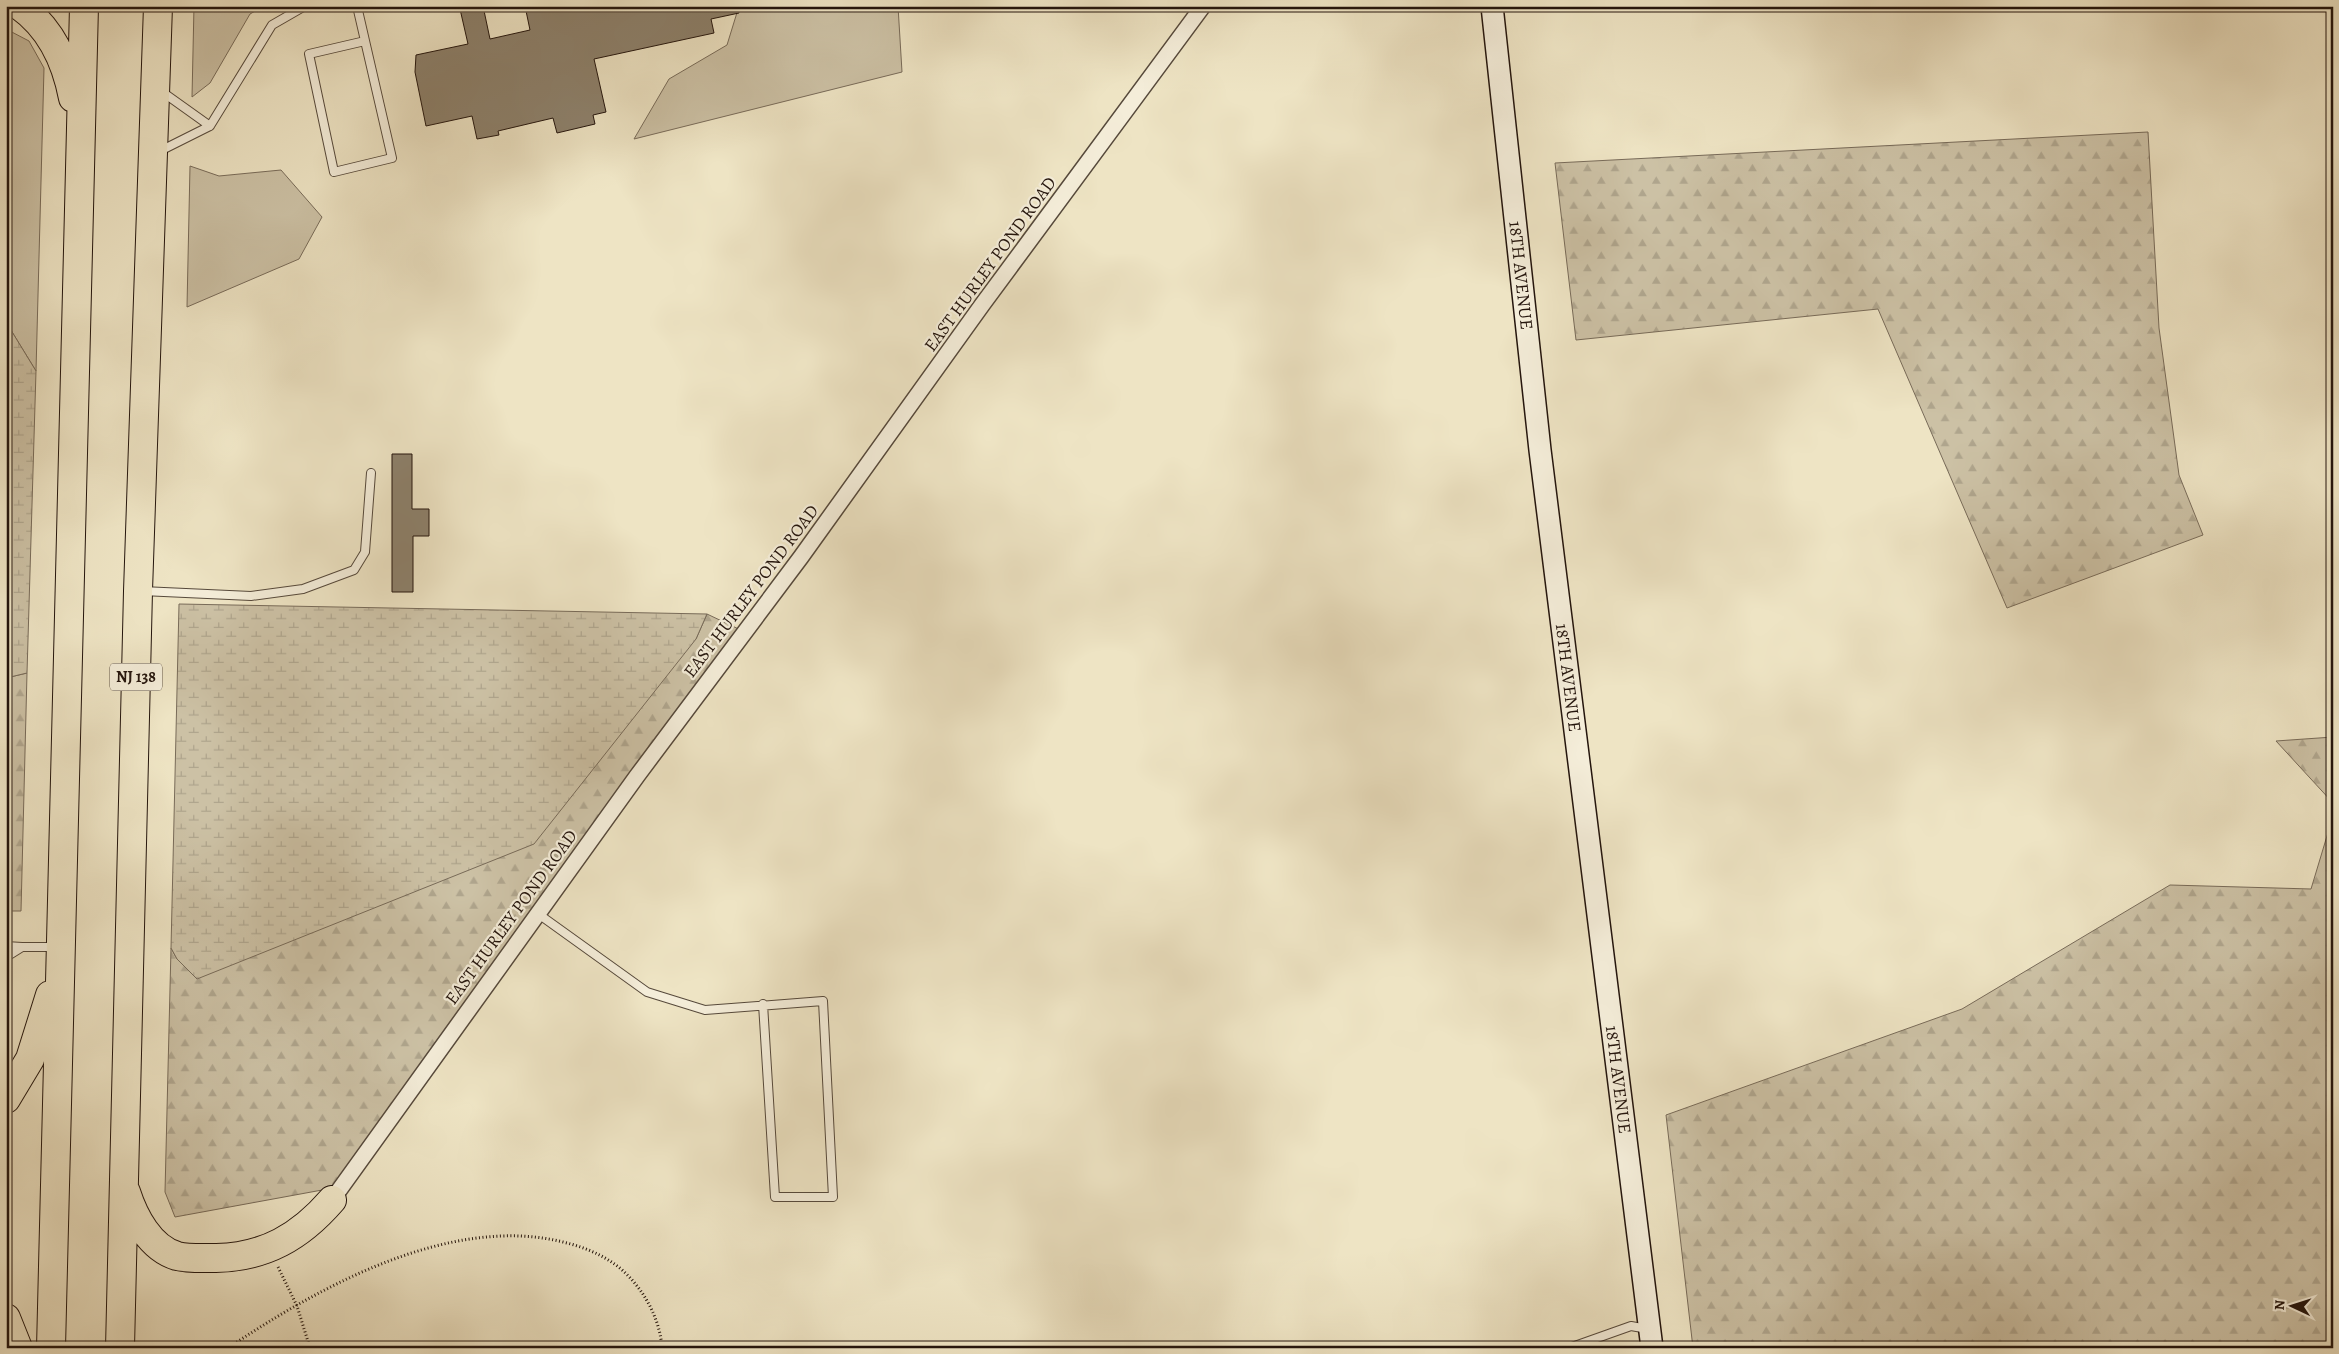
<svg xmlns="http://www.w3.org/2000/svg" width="2339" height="1354" viewBox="0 0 2339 1354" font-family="Alegreya,serif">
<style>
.grass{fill:#ccc1a5;stroke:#786b59}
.forest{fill:url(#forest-firs);stroke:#786b59}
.wetland{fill:url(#wetland-marsh);stroke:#786b59}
.building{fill:#8d816c;stroke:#24150d}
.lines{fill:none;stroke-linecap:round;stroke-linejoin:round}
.lane-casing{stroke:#56493b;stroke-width:10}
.street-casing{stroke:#56493b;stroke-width:18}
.secondary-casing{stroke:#24150d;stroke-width:24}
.highway-casing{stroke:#24150d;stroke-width:30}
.path{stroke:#24150d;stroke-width:3;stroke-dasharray:1 2.5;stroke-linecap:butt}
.lane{stroke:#f4edd9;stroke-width:8}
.street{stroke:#f4edd9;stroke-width:15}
.secondary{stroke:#f4edd9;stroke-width:21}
.highway{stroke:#eee4c4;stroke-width:28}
.labels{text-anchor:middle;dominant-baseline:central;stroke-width:4.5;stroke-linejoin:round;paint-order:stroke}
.shield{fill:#f4edd9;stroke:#62564a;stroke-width:1}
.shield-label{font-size:16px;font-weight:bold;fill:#24150d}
.street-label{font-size:18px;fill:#24150d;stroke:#f4edd9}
</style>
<defs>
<pattern id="forest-firs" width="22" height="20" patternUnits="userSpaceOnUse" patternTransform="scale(1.25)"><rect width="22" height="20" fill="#ccc1a5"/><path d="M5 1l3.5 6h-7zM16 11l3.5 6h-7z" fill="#afa58d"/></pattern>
<pattern id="wetland-marsh" width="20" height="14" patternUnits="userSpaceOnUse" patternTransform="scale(1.25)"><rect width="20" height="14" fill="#ccc1a5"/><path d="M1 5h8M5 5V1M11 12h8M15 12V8" fill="none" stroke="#afa58d"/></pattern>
</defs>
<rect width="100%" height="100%" fill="#eee4c4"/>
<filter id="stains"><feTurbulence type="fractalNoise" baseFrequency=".004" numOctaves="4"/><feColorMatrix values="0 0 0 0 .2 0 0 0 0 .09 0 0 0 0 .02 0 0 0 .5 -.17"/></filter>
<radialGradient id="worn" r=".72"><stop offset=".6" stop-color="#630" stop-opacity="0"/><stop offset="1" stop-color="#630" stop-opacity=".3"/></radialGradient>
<!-- grass -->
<path class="grass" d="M 194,6 L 264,6 L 250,14 L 210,83 L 192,97 Z
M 739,6 L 898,6 L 902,72 L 634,139 L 669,79 L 727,45 Z
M 6,29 L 29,41 L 44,68 L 36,371 L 6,322 Z
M 190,166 L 219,176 L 281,170 L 322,217 L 299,259 L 187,307 Z"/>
<!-- forest -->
<path class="forest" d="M 2148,132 L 2159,328 L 2179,475 L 2203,535 L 2007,608 L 1878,309 L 1576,340 L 1555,163 Z
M 707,614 L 747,633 L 344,1186 L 175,1217 L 165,1192 L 171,948 L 177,959 L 696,639 Z
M 27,673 L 21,911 L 6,911 L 6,678 Z
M 2333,737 L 2333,803 L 2276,741 Z
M 2333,816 L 2333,1348 L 1693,1348 L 1666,1115 L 1962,1009 L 2170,885 L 2311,889 Z"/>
<!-- wetland -->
<path class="wetland" d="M 6,322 L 36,371 L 27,673 L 6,678 Z
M 179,604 L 707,614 L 696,639 L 534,844 L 197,979 L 177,959 L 171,948 Z"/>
<!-- building -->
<path class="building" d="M 474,6 L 483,6 L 490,39 L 530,30 L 525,6 L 739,6 L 739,13 L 711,19 L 714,33 L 594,59 L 606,112 L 593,115 L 595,124 L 557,133 L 553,118 L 498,131 L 499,135 L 477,139 L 472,116 L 426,126 L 415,72 L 416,55 L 468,44 L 460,9 Z
M 392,454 L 412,454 L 412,509 L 429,509 L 429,536 L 413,536 L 413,592 L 392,592 Z"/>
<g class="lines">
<!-- lane casing -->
<g class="lane-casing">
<path id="lane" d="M 357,6 L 392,158 L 334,172 L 309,54 L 365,41
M 161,91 L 210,126
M 158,152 L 210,126 L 272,25 L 305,6
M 142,591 L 251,596 L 303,589 L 354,570 L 365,552 L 371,473
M 537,913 L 647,992 L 705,1010 L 823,1001 L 833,1197 L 775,1197 L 763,1004
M 6,946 L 22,947
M 6,957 L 22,947 L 56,947
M 1569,1348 L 1631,1326 L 1648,1329"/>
</g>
<!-- street casing -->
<g class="street-casing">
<path id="street" d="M 332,1200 L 637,776 L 801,557 L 982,305 L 1203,6"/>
</g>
<!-- secondary casing -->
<g class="secondary-casing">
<g id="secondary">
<path id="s1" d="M 1492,6 L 1540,450 L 1652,1348"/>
</g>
</g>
<!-- highway casing -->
<g class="highway-casing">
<path id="highway" d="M 20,6 C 51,28 66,61 73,98
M 6,1099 L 30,1059 L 50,995
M 126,1192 C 134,1217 150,1248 177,1256 C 189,1259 203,1258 216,1258 C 265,1257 300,1237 332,1200
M 6,1318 L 18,1348
M 51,1348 L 84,6
M 120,1348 L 138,591 L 158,6"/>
</g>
<!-- path -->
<path class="path" d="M 278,1267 L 297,1306 L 310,1348
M 228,1348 C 319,1287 450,1214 563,1242 C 584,1247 604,1255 621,1269 C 643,1288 660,1318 662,1348
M 1050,1348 L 1052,1347"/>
<!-- lane -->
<use href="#lane" class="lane"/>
<!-- street -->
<use href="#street" class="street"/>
<!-- secondary -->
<use href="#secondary" class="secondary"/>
<!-- highway -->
<use href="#highway" class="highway"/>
</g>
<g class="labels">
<!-- shield labels -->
<rect class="shield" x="110" y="663.5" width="52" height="27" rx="4"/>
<g class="shield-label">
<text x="136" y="677">NJ 138</text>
</g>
<!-- street labels -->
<g class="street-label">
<text transform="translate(990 264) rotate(-54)">EAST HURLEY POND ROAD</text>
<text stroke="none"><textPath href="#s1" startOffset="271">18TH AVENUE</textPath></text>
<text transform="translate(751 591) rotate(-53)">EAST HURLEY POND ROAD</text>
<text stroke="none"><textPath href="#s1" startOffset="676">18TH AVENUE</textPath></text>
<text transform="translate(511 917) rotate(-54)">EAST HURLEY POND ROAD</text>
<text stroke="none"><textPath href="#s1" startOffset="1081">18TH AVENUE</textPath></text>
</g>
</g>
<!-- margin -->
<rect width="2339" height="1354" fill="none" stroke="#eee4c4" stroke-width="25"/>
<rect x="8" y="8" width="2324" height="1339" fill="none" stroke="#24150d" stroke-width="2.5"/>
<rect x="12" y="12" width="2314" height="1329" fill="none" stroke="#24150d"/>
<!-- north arrow -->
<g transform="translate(2292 1306) rotate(274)" stroke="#f4edd9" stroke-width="4" paint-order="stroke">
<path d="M0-4L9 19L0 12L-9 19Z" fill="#24150d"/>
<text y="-8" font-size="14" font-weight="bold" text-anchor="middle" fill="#24150d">N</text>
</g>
<rect width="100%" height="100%" filter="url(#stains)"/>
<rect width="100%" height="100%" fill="url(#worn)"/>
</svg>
